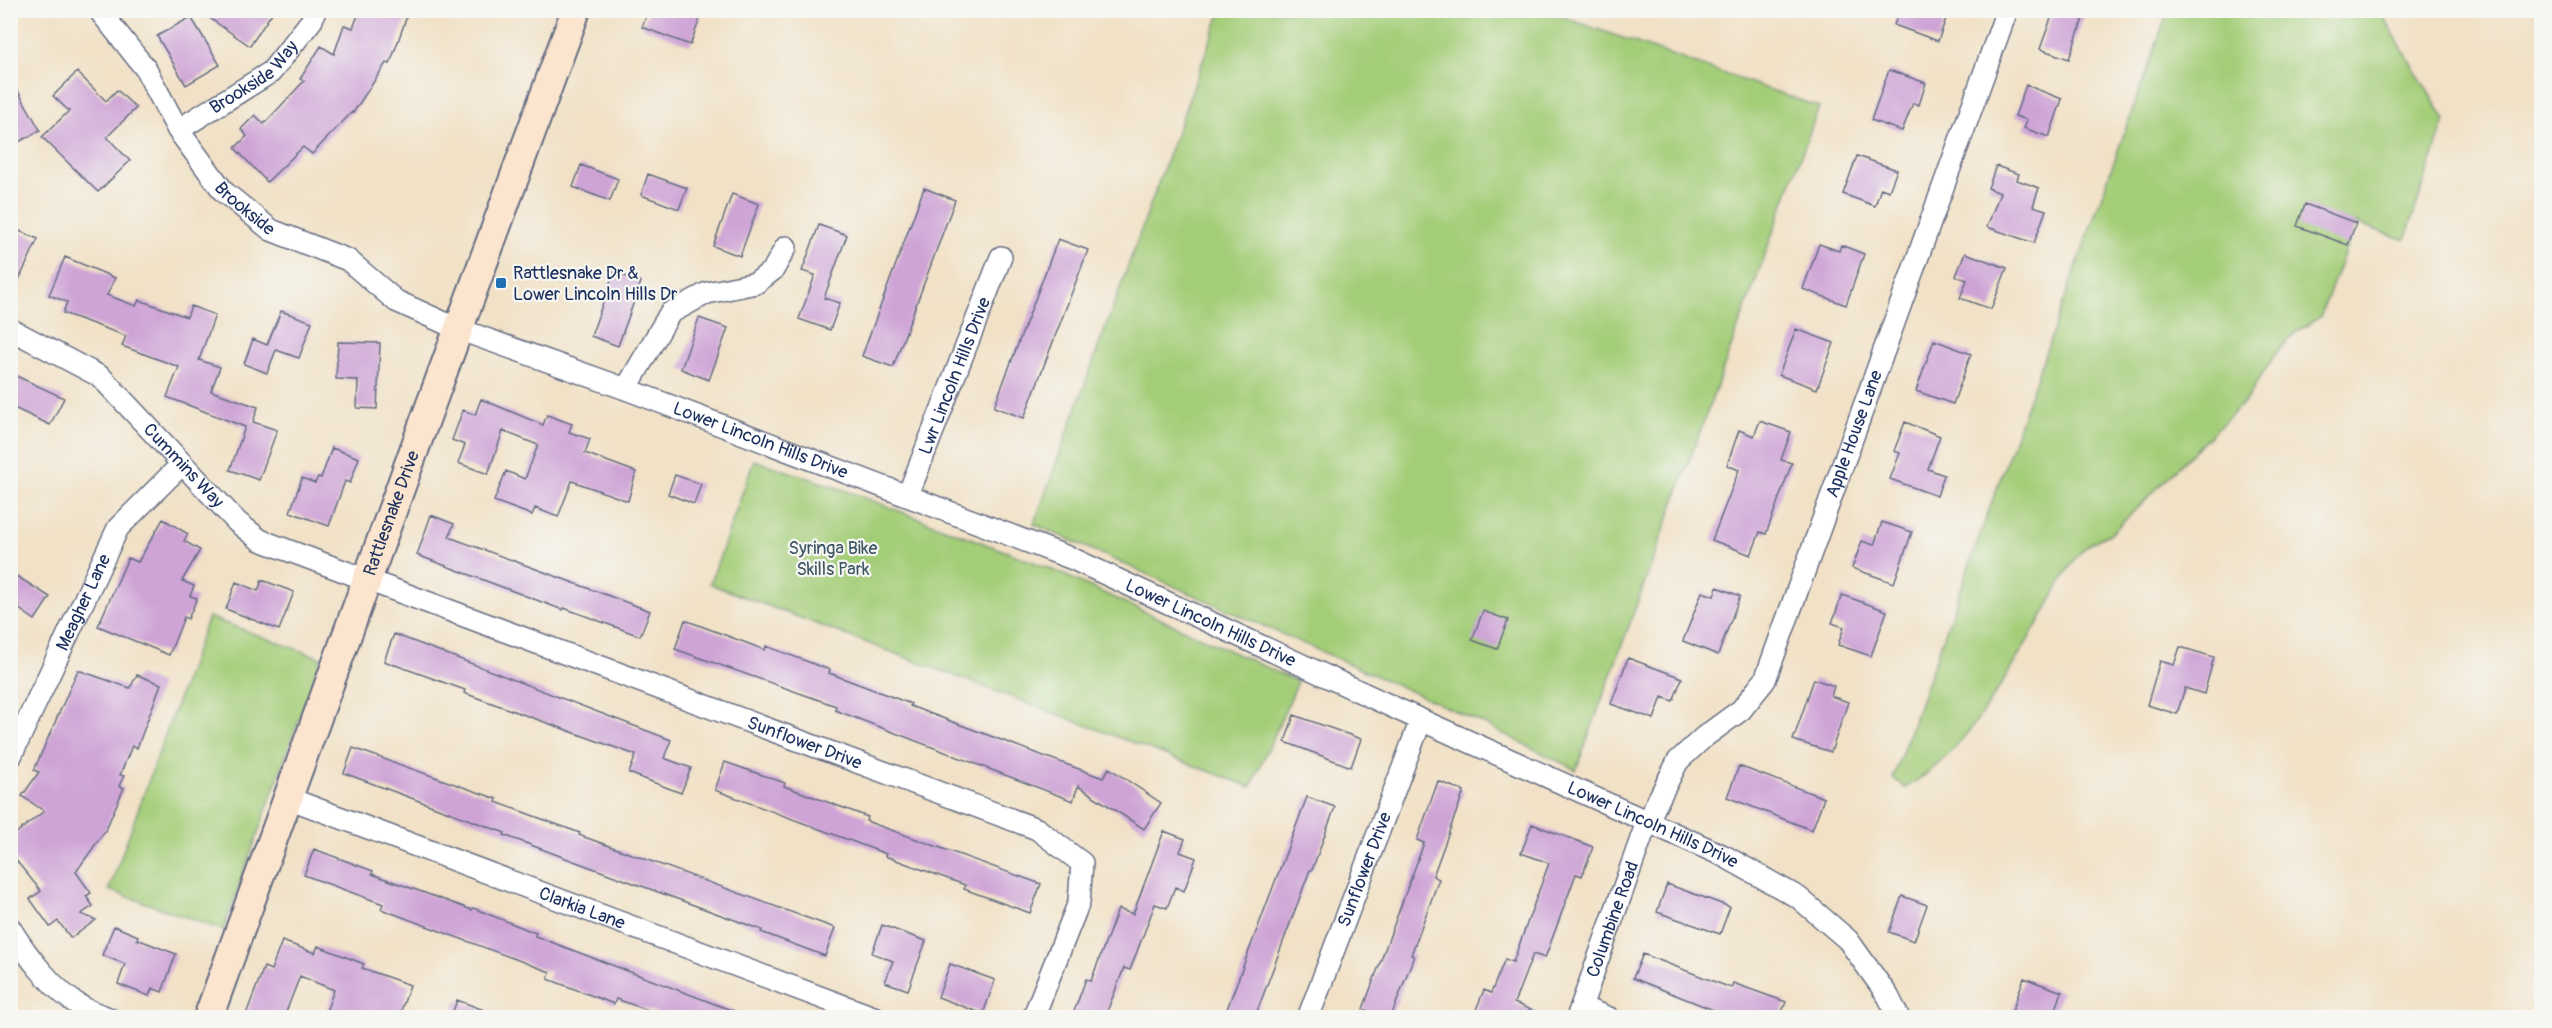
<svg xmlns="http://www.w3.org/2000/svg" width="2552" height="1028" viewBox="0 0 2552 1028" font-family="Pangolin,sans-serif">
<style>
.green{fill:#a4cd78;stroke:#607e6b;stroke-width:1.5}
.building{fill:#cea4d6}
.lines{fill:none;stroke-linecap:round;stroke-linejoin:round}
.street-casing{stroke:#666d82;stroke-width:24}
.secondary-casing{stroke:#666d82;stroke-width:32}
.street{stroke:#fff;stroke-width:21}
.secondary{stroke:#fbe5cf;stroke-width:28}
.poi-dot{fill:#1f6fb2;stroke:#f6f6f2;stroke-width:2}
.labels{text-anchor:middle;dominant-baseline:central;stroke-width:4.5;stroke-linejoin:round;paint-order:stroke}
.street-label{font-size:18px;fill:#1b2f5e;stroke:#f6f6f2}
.poi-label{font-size:18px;fill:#1b2f5e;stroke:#f6f6f2;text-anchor:start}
.park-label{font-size:18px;fill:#3d5664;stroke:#f6f6f2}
</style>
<rect width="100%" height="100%" fill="#f6f6f2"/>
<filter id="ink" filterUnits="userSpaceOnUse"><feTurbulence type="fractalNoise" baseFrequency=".0167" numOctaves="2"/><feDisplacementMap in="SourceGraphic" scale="12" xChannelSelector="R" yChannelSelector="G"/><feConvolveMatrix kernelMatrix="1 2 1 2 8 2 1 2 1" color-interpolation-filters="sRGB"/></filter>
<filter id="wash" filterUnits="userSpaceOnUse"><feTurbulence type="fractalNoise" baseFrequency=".008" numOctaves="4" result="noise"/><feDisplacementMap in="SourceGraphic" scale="24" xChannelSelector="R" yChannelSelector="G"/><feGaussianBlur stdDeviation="1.35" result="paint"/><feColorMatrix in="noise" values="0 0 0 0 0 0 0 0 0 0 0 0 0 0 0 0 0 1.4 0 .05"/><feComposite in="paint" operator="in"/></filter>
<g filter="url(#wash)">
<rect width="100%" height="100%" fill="#f1e1c6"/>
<!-- green -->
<path class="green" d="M 1221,11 L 1546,11 L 1819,107 L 1576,770 L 1480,722 L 1034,524 Z
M 2168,11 L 2380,11 L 2445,120 L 2405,240 L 2356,223 L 2320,317 L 2296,332 L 2276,353 L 2246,400 L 2113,532 C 2104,537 2092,541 2085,548 C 2067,565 2058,589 2046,610 C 2009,670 1968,754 1905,788 L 1893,778 Z
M 754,460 L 847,491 L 1049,568 L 1298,682 L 1251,787 L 710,584 Z
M 208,617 L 321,658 L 223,930 L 109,890 Z"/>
<g id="blocks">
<!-- building -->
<path class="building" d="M 198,10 L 274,10 L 250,46 Z
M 360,10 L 409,10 L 390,64 L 386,63 L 353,113 L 352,112 L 312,154 L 303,147 L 267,182 L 235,148 L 247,136 L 241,129 L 255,115 L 264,124 L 304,81 L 300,79 L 321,46 L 334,54 L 344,25 L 353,28 Z
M 649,10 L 687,10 L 701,16 L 690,45 L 642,27 Z
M 1899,10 L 1949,10 L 1938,41 L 1894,25 Z
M 2054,10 L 2086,10 L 2069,59 L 2040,49 Z
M 191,17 L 220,65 L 186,85 L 157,36 Z
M 1889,70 L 1926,83 L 1919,105 L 1913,103 L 1902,131 L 1871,120 Z
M 77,72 L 106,101 L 117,90 L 136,108 L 107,137 L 130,161 L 98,192 L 42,137 L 69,111 L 53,96 Z
M 10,77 L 40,130 L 10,147 Z
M 2026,85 L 2062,99 L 2049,137 L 2024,128 L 2027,120 L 2015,116 Z
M 1857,156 L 1897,170 L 1889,191 L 1881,188 L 1875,206 L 1843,194 Z
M 581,165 L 618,179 L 610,201 L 573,187 Z
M 1996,166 L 2019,174 L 2017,180 L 2039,188 L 2033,206 L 2046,210 L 2034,243 L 1987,227 L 2000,193 L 1988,188 Z
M 648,174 L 687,188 L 679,209 L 641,195 Z
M 924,188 L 955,200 L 893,367 L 862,356 Z
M 732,194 L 759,204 L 740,256 L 713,246 Z
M 2305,204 L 2356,223 L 2348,245 L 2297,226 Z
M 819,225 L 847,235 L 824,298 L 840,303 L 830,330 L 799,319 L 815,275 L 802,271 Z
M 10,227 L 38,239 L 10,299 Z
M 1058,239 L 1088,250 L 1024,418 L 994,407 Z
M 1819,244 L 1839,251 L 1841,245 L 1864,254 L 1846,305 L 1803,289 Z
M 1965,253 L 2007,268 L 1991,309 L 1960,298 L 1967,280 L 1956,276 Z
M 65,257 L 115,278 L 107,295 L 136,306 L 139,300 L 187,317 L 191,306 L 215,315 L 199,360 L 220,367 L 211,391 L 258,407 L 253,422 L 277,430 L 259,480 L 230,470 L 245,427 L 167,397 L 179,367 L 122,346 L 126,336 L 63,313 L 67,302 L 49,295 Z
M 614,272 L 641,282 L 618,346 L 591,336 Z
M 281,311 L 312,322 L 299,358 L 276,350 L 267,373 L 244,364 L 253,339 L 267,345 Z
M 699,318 L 728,328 L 709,380 L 681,369 Z
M 1796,329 L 1834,343 L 1817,389 L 1779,375 Z
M 1934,340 L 1971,354 L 1953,404 L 1916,391 Z
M 338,342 L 380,343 L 377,409 L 357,408 L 358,380 L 336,379 Z
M 10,373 L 64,398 L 50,425 L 10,406 Z
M 481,399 L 543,425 L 547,415 L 572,424 L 569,432 L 590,439 L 585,453 L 636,472 L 628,501 L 572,481 L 558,517 L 535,508 L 532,515 L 494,501 L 506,471 L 525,479 L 538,445 L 503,431 L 488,474 L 458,463 L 465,445 L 452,440 L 463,410 L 475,415 Z
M 1760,421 L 1791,432 L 1781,460 L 1792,463 L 1766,534 L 1760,532 L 1751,555 L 1712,540 L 1739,470 L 1727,465 L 1739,430 L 1754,436 Z
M 1905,422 L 1940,436 L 1928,469 L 1944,475 L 1937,496 L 1890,479 L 1900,453 L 1894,451 Z
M 332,448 L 359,458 L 350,483 L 345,481 L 329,526 L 290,512 L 302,478 L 315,483 L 318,477 L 321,478 Z
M 675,475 L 701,484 L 694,504 L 668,494 Z
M 431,515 L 454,524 L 449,537 L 650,611 L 640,636 L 564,608 L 563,610 L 417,555 Z
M 163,519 L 188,534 L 184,541 L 200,550 L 182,581 L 194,586 L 190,596 L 197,598 L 188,619 L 184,617 L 169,655 L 98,626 L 128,558 L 138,562 Z
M 1882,522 L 1912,532 L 1894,583 L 1852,568 L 1862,541 L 1874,545 Z
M 10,572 L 50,597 L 35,620 L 18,608 L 20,605 L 10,599 Z
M 262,580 L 294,592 L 279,630 L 226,609 L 236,582 L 258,591 Z
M 1717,587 L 1740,596 L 1718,655 L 1683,641 L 1702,592 L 1714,596 Z
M 1842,595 L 1887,611 L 1871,656 L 1838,645 L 1844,627 L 1832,623 Z
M 1483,611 L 1508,620 L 1497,649 L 1472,640 Z
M 685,620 L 765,650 L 766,646 L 830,670 L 829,673 L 911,704 L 910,706 L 1103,778 L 1109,768 L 1161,803 L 1144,829 L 1078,786 L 1073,801 L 835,710 L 836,706 L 675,649 Z
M 394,634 L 671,740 L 664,758 L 691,768 L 681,793 L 629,773 L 636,755 L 464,693 L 465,690 L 384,661 Z
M 2180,647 L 2214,657 L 2204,694 L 2185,688 L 2177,714 L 2147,705 L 2160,661 L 2174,665 Z
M 1628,658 L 1682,678 L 1673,701 L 1662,697 L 1654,719 L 1611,704 Z
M 78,670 L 130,688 L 137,675 L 161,684 L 137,748 L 132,746 L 120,775 L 124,776 L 119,786 L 124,788 L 105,831 L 76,872 L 91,893 L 86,896 L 93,906 L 81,914 L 96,920 L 71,938 L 58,921 L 50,927 L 30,899 L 41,891 L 10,853 L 10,838 L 44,811 L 22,796 L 39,772 L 34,770 Z
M 1814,679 L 1834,686 L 1831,696 L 1848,702 L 1831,752 L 1793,740 Z
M 1294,715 L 1361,739 L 1351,767 L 1285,742 Z
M 353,748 L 497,799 L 496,802 L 580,833 L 579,835 L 835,928 L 825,956 L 761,932 L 762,930 L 587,866 L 504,835 L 505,833 L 344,773 Z
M 725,762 L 785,783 L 784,786 L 868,817 L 866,821 L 1041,884 L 1030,913 L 964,889 L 965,885 L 885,856 L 886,854 L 715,790 Z
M 1739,766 L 1824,798 L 1812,830 L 1727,797 Z
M 1438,781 L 1464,791 L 1433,876 L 1439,879 L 1411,955 L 1414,956 L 1391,1017 L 1385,1017 L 1363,1009 L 1424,843 L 1417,840 Z
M 1307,797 L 1335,807 L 1312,870 L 1310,870 L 1255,1017 L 1224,1017 Z
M 1532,824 L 1593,847 L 1582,876 L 1576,874 L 1545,958 L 1533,954 L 1514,1003 L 1549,1017 L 1473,1017 L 1484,990 L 1491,993 L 1505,959 L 1513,962 L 1549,863 L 1521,853 Z
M 1164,831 L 1185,839 L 1180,852 L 1196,858 L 1184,891 L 1175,887 L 1167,908 L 1155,904 L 1130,970 L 1124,968 L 1105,1017 L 1072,1017 L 1086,979 L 1091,981 L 1118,909 L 1133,914 Z
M 314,849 L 373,871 L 372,874 L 472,910 L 473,908 L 536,933 L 535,936 L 747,1016 L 747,1017 L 668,1017 L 616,999 L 614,1004 L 548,979 L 550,972 L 381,909 L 383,904 L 304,875 Z
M 1667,884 L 1730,907 L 1720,934 L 1657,912 Z
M 1902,896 L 1927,905 L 1914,941 L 1889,932 Z
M 882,925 L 926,941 L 908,990 L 885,982 L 893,961 L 872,953 Z
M 114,926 L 138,936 L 137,939 L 176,954 L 162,992 L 152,988 L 149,996 L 118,984 L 125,964 L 102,955 Z
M 282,941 L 315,953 L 318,946 L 364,964 L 362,968 L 410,985 L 399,1017 L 324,1017 L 334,990 L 300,976 L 284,1017 L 245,1017 L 264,967 L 271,970 Z
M 1643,954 L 1731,988 L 1733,983 L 1786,1002 L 1780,1017 L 1731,1017 L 1633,978 Z
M 950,964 L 995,980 L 983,1014 L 938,997 Z
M 2024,978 L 2062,992 L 2053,1017 L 2010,1017 Z
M 457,1000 L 500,1016 L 500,1017 L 451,1017 Z"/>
</g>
</g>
<g filter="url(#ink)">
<use href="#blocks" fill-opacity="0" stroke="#666d82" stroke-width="1.5"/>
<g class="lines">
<!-- street casing -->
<g class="street-casing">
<g id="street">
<path id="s1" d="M 99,10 L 145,68 L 178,130 L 224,192 L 271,230 L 348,260 L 396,301 L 458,329 L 626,389 L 1073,559 L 1421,720 L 1724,856 L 1799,898 L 1848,940 L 1888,996 L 1899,1018"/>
<path id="s2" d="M 178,130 L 271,72 L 312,20 L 315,10"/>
<path id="s3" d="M 10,329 L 101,377 L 237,522 L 260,540 L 1037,829 L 1082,863 L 1079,902 L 1033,1018"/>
<path d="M 626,389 L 670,313 L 707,293 L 756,283 L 773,270 L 786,247"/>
<path id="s4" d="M 908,495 L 1001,257"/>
<path id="s5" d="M 10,758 L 118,528 L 182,464"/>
<path id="s6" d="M 288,798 L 876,1018"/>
<path d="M 10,928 C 27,956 54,991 82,1007 C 90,1012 100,1014 108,1018"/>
<path d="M 1581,1007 L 1609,1018"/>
<path id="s7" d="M 1308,1018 L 1421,720"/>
<path id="s8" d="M 1577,1018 L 1647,822 L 1678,761 L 1704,737 L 1741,710 L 1765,680 L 2007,10"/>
</g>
</g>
<!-- secondary casing -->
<g class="secondary-casing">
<g id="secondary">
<path id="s9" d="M 208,1018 L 421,431 L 576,10"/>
</g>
</g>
<!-- street -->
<use href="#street" class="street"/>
<!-- secondary -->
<use href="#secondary" class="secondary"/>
</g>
</g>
<!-- markers -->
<rect class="poi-dot" x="495" y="277" width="12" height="12" rx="3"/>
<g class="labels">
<!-- street labels -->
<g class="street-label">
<text stroke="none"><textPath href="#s2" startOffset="93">Brookside Way</textPath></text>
<text stroke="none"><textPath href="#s1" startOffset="248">Brookside</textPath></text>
<text stroke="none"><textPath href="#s4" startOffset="128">Lwr Lincoln Hills Drive</textPath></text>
<text stroke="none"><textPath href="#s8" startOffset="658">Apple House Lane</textPath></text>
<text stroke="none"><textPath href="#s1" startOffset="818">Lower Lincoln Hills Drive</textPath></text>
<text stroke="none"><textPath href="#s3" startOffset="224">Cummins Way</textPath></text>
<text stroke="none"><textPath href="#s9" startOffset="537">Rattlesnake Drive</textPath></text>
<text stroke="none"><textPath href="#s5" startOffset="172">Meagher Lane</textPath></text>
<text stroke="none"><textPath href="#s1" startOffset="1304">Lower Lincoln Hills Drive</textPath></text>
<text stroke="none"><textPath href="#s3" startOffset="912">Sunflower Drive</textPath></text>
<text stroke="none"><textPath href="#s1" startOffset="1790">Lower Lincoln Hills Drive</textPath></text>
<text stroke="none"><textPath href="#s7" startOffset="159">Sunflower Drive</textPath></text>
<text stroke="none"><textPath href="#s6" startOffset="314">Clarkia Lane</textPath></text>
<text stroke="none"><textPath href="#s8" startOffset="105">Columbine Road</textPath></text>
</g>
<!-- poi labels -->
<g class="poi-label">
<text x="513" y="273">Rattlesnake Dr &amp;<tspan x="513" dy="21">Lower Lincoln Hills Dr</tspan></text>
</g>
<!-- park labels -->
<g class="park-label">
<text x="833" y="548">Syringa Bike<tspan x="833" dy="21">Skills Park</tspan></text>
</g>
</g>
<!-- margin -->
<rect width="2552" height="1028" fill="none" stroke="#f6f6f2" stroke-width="36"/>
</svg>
